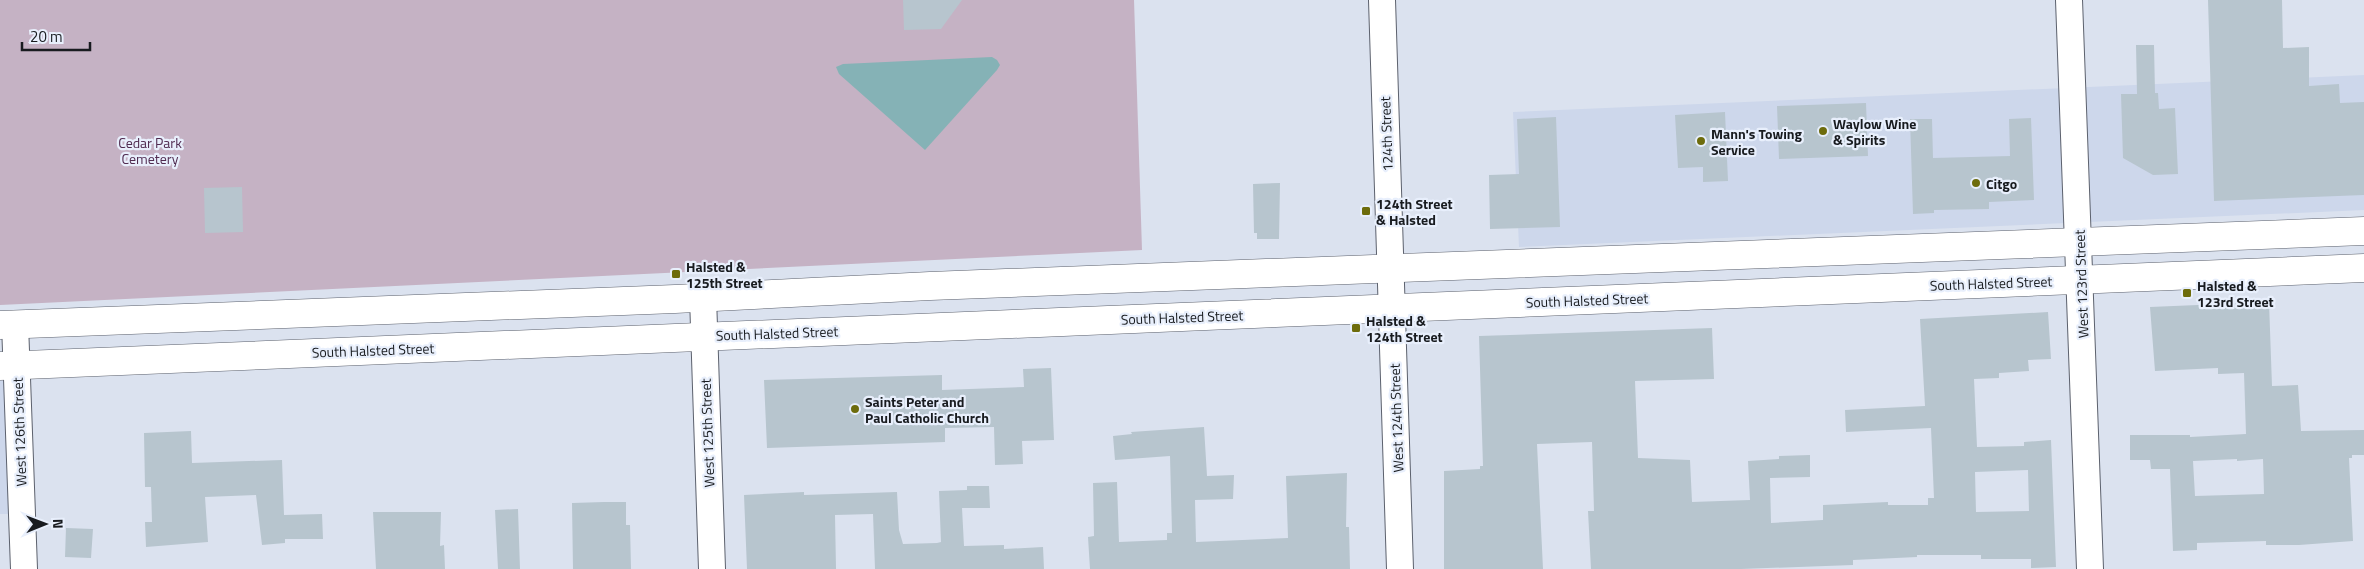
<svg xmlns="http://www.w3.org/2000/svg" width="2364" height="569" viewBox="0 0 2364 569" font-family="'Titillium Web',sans-serif">
<style>
.built{fill:#cdd7eb}
.green{fill:#c5b2c4}
.water{fill:#85b2b6}
.building{fill:#b7c5ce;fill-rule:evenodd}
.lines{fill:none;stroke-linecap:round;stroke-linejoin:round}
.street-casing{stroke:#5c616d;stroke-width:28}
.primary-casing{stroke:#5c616d;stroke-width:29}
.street{stroke:#fff;stroke-width:26}
.primary{stroke:#fff;stroke-width:28}
.poi-dot{fill:#6d6c0c;stroke:#e8effc;stroke-width:2}
.labels{text-anchor:middle;dominant-baseline:central;stroke-width:4.5;stroke-linejoin:round;paint-order:stroke}
.poi-label{font-size:14px;font-weight:bold;fill:#181b1f;stroke:#e8effc;text-anchor:start}
.street-label{font-size:14px;fill:#181b1f;stroke:#e8effc}
.park-label{font-size:14px;fill:#502b50;stroke:#e8effc}
</style>
<rect width="100%" height="100%" fill="#dbe2ef"/>
<!-- built -->
<path class="built" d="M 2364,75 L 2364,210 L 1519,247 L 1513,112 Z
M 0,381 L 15,381 L 18,514 L 0,514 Z"/>
<!-- green -->
<path class="green" d="M 0,0 L 1134,0 L 1142,250 L 0,305 Z"/>
<!-- water -->
<path class="water" d="M 992,57 L 997,60 L 1000,65 L 997,70 L 925,150 L 839,74 L 836,67 L 843,64 Z"/>
<!-- building -->
<path class="building" d="M 903,0 L 962,0 L 941,29 L 904,30 Z
M 2208,0 L 2282,0 L 2283,48 L 2309,47 L 2309,86 L 2339,84 L 2340,103 L 2364,102 L 2364,195 L 2214,201 Z
M 2136,45 L 2154,45 L 2155,93 L 2158,93 L 2159,109 L 2175,108 L 2178,174 L 2153,175 L 2123,158 L 2121,94 L 2137,94 Z
M 1866,103 L 1868,156 L 1779,159 L 1777,106 Z
M 1725,112 L 1728,181 L 1703,182 L 1703,167 L 1678,168 L 1675,115 Z
M 1556,117 L 1560,227 L 1490,229 L 1489,175 L 1519,174 L 1517,119 Z
M 2031,118 L 2034,200 L 1989,202 L 1989,209 L 1934,210 L 1934,213 L 1913,214 L 1910,119 L 1932,119 L 1933,158 L 2010,156 L 2009,119 Z
M 1280,183 L 1279,239 L 1257,239 L 1257,233 L 1254,233 L 1253,184 Z
M 242,187 L 243,232 L 205,233 L 204,188 Z
M 2269,302 L 2272,386 L 2298,385 L 2301,431 L 2364,430 L 2364,455 L 2352,455 L 2352,458 L 2349,458 L 2353,541 L 2299,545 L 2266,545 L 2266,541 L 2197,543 L 2197,550 L 2173,551 L 2170,469 L 2151,469 L 2150,460 L 2130,460 L 2130,435 L 2190,435 L 2190,437 L 2246,434 L 2244,373 L 2218,374 L 2218,368 L 2155,371 L 2150,307 ZM 2237,459 L 2237,461 L 2263,459 L 2264,494 L 2195,496 L 2193,461 Z
M 2048,312 L 2051,359 L 2028,360 L 2029,371 L 1999,373 L 1999,378 L 1974,379 L 1977,447 L 2024,446 L 2024,442 L 2051,440 L 2056,567 L 2031,568 L 2031,559 L 1981,559 L 1981,555 L 1917,555 L 1917,557 L 1853,560 L 1853,565 L 1741,569 L 1591,569 L 1588,511 L 1594,511 L 1592,442 L 1537,444 L 1543,569 L 1444,569 L 1444,471 L 1480,469 L 1480,466 L 1483,466 L 1479,336 L 1712,328 L 1714,379 L 1635,381 L 1638,458 L 1690,460 L 1692,502 L 1750,500 L 1748,461 L 1779,459 L 1779,456 L 1810,455 L 1810,477 L 1770,478 L 1771,523 L 1823,520 L 1823,505 L 1888,502 L 1888,505 L 1928,505 L 1928,498 L 1934,498 L 1931,428 L 1846,432 L 1845,410 L 1925,406 L 1920,319 ZM 2028,470 L 2029,511 L 1976,512 L 1975,472 Z
M 1051,368 L 1054,440 L 1022,441 L 1023,464 L 995,465 L 994,427 L 945,428 L 945,442 L 767,448 L 764,380 L 942,375 L 942,390 L 1024,387 L 1023,369 Z
M 1204,427 L 1207,476 L 1234,475 L 1233,499 L 1195,500 L 1196,542 L 1288,538 L 1286,476 L 1347,473 L 1346,527 L 1349,527 L 1350,569 L 1090,569 L 1088,537 L 1094,536 L 1093,483 L 1117,482 L 1119,542 L 1167,540 L 1167,533 L 1172,533 L 1170,456 L 1115,460 L 1113,436 L 1132,434 L 1131,432 Z
M 191,431 L 192,463 L 282,460 L 284,515 L 322,514 L 323,539 L 285,539 L 285,543 L 262,545 L 256,495 L 205,497 L 208,542 L 146,547 L 145,522 L 152,522 L 151,487 L 145,487 L 144,433 Z
M 967,486 L 989,486 L 990,508 L 962,508 L 964,546 L 1004,545 L 1004,549 L 1043,547 L 1044,569 L 875,569 L 873,514 L 835,515 L 836,569 L 747,569 L 744,495 L 804,492 L 804,495 L 897,492 L 899,530 L 903,544 L 937,543 L 941,542 L 939,491 L 967,490 Z
M 604,502 L 626,502 L 626,525 L 630,525 L 631,569 L 573,569 L 572,503 Z
M 518,509 L 520,569 L 498,569 L 495,510 Z
M 373,512 L 441,512 L 440,546 L 444,545 L 445,569 L 376,569 Z
M 66,528 L 93,529 L 91,558 L 65,557 Z"/>
<g class="lines">
<!-- street casing -->
<g class="street-casing">
<path id="street" d="M 1382,0 L 1400,569
M 2069,0 L 2090,569
M 703,297 L 712,569
M 15,324 L 24,569"/>
</g>
<!-- primary casing -->
<g class="primary-casing">
<path id="primary" d="M 0,325 L 675,299 L 930,286 L 2364,231
M 0,366 L 2364,268"/>
</g>
<!-- street -->
<use href="#street" class="street"/>
<!-- primary -->
<use href="#primary" class="primary"/>
</g>
<!-- markers -->
<g class="poi-dot">
<circle cx="1823" cy="131" r="5"/>
<circle cx="1701" cy="141" r="5"/>
<circle cx="1976" cy="183" r="5"/>
<rect x="1361" y="206" width="10" height="10" rx="2.5"/>
<rect x="671" y="269" width="10" height="10" rx="2.5"/>
<rect x="2182" y="288" width="10" height="10" rx="2.5"/>
<rect x="1351" y="323" width="10" height="10" rx="2.5"/>
<circle cx="855" cy="409" r="5"/>
</g>
<g class="labels">
<!-- poi labels -->
<g class="poi-label">
<text x="1833" y="123">Waylow Wine<tspan x="1833" dy="16">&amp; Spirits</tspan></text>
<text x="1711" y="133">Mann's Towing<tspan x="1711" dy="16">Service</tspan></text>
<text x="1986" y="183">Citgo</text>
<text x="1376" y="203">124th Street<tspan x="1376" dy="16">&amp; Halsted</tspan></text>
<text x="686" y="266">Halsted &amp;<tspan x="686" dy="16">125th Street</tspan></text>
<text x="2197" y="285">Halsted &amp;<tspan x="2197" dy="16">123rd Street</tspan></text>
<text x="1366" y="320">Halsted &amp;<tspan x="1366" dy="16">124th Street</tspan></text>
<text x="865" y="401">Saints Peter and<tspan x="865" dy="16">Paul Catholic Church</tspan></text>
</g>
<!-- street labels -->
<g class="street-label">
<text transform="translate(1386 134) rotate(-92)">124th Street</text>
<text transform="translate(1991 283) rotate(-2)">South Halsted Street</text>
<text transform="translate(2081 284) rotate(-92)">West 123rd Street</text>
<text transform="translate(1587 300) rotate(-2)">South Halsted Street</text>
<text transform="translate(1182 317) rotate(-2)">South Halsted Street</text>
<text transform="translate(777 333) rotate(-2)">South Halsted Street</text>
<text transform="translate(373 350) rotate(-2)">South Halsted Street</text>
<text transform="translate(1396 418) rotate(-92)">West 124th Street</text>
<text transform="translate(19 432) rotate(-92)">West 126th Street</text>
<text transform="translate(707 433) rotate(-92)">West 125th Street</text>
</g>
<!-- park labels -->
<g class="park-label">
<text x="150" y="142">Cedar Park<tspan x="150" dy="16">Cemetery</tspan></text>
</g>
</g>
<!-- north arrow -->
<g transform="translate(45 524) rotate(89)" stroke="#e8effc" stroke-width="4" paint-order="stroke">
<path d="M0-4L9 19L0 12L-9 19Z" fill="#181b1f"/>
<text y="-8" font-size="14" font-weight="bold" text-anchor="middle" fill="#181b1f">N</text>
</g>
<!-- scale -->
<path d="M22 42v8h68v-8" fill="none" stroke="#181b1f" stroke-width="2.5"/>
<text x="30" y="42" font-size="15" fill="#181b1f" stroke="#e8effc" stroke-width="4" paint-order="stroke">20 m</text>
</svg>
